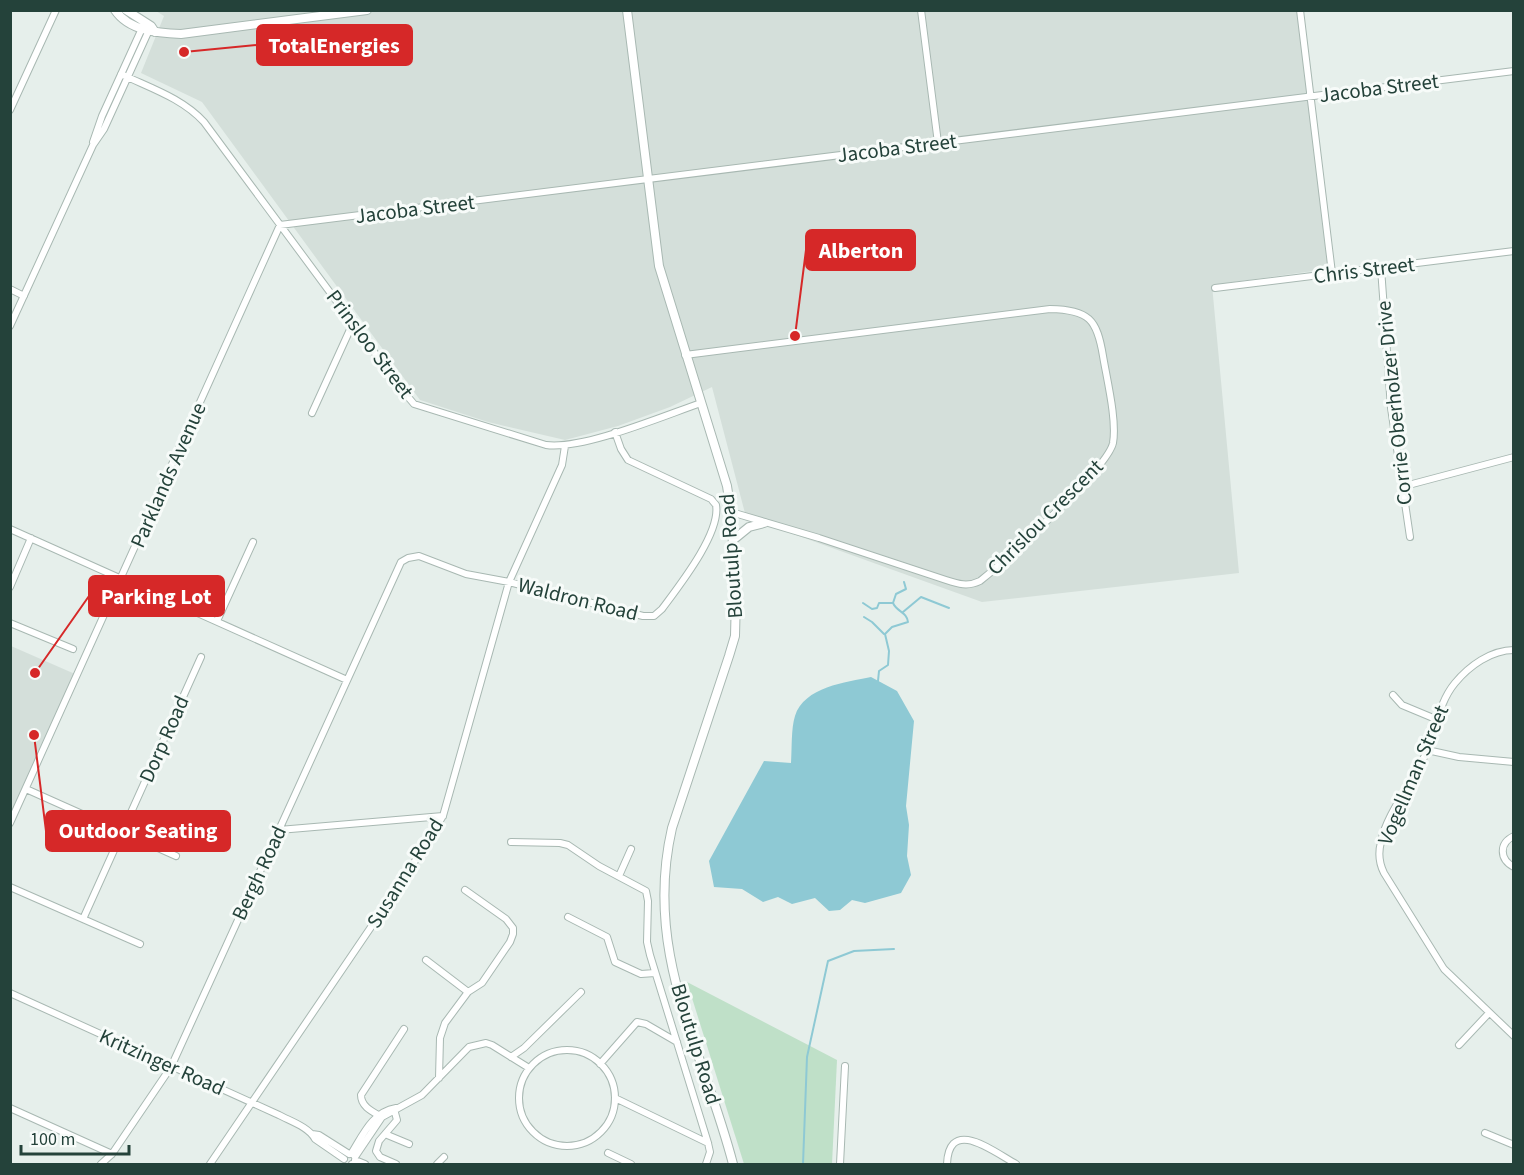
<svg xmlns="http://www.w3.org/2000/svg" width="1524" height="1175" viewBox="0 0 1524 1175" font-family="'Source Sans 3',sans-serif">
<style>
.built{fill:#d4dfda}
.green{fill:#bfe0c8}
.water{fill:#8ec9d4}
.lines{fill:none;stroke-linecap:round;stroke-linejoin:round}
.stream{stroke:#8ec9d4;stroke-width:2}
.minor-casing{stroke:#a8b8b2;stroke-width:8}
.tertiary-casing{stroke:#a8b8b2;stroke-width:10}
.minor{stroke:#fff;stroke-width:6}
.tertiary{stroke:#fff;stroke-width:8}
.labels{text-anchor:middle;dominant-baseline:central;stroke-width:6;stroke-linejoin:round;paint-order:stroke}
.street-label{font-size:21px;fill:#24423a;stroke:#f7fbf9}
.leader{fill:none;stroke:#d62828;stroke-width:2}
.callout-dot{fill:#d62828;stroke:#f7fbf9;stroke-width:2}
.callout{fill:#d62828;stroke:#d62828;stroke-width:2}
.callout-label{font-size:22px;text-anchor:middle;font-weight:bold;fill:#fff}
</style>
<rect width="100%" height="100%" fill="#e6efeb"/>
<!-- built -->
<path class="built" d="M 156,11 L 1300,11 L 1328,269 L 1212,285 L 1239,573 L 982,602 L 746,517 L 712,387 L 670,407 L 618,426 L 565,440 L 488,422 L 420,400 L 202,102 L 141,73 L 164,16 Z
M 11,646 L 75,674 L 11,814 L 10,646 Z"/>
<!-- green -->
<path class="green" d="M 687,982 L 837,1060 L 832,1164 L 744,1164 Z"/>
<!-- water -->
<path class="water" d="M 871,677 L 897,691 L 914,721 L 906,806 L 909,825 L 907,856 L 911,875 L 901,893 L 865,903 L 852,900 L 840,910 L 829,911 L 815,898 L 792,904 L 778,897 L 763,902 L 742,889 L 714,887 L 709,861 L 764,761 L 791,763 C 792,749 791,728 795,716 C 804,687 846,682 871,677 Z"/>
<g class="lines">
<!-- stream -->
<path class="stream" d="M 863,603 L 872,609 L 877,608 L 879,603 L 893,603
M 903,612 L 921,597 L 949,608
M 864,617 L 872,622 L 884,634
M 878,681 L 879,671 L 888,665 L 889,651 L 885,634 L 892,627 L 908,622 C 907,612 897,612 893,603 L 896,594 L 906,589 L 904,582
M 803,1164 L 807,1057 L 828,961 L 854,951 L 894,949"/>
<!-- minor casing -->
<g class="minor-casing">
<path id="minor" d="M 921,10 L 938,143
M 1300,10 L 1332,273
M 121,74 C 150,88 182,98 204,122 L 403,391 L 414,404 L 546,445 C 583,450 663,416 701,403
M 10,110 L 56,10
M 93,142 L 102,116 L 144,24
M 1381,268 L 1391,408 L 1410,537
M 1215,288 L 1514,251
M 10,289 L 24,296
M 10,326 L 93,145 L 104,129 L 150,28
M 685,355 L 1050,309 C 1089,310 1097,319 1103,356 C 1107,380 1117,420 1113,443 C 1108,468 1004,562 980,581 C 968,587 958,584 946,580 L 819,538 L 731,512
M 312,413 L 353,323
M 1401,487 L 1514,457
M 10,529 L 347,680
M 10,587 L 31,538
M 217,621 L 253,542
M 10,623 L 73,649
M 1514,650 C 1491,650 1469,666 1455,683 C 1439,702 1436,729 1427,751 C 1415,779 1386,814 1381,842 C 1378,853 1379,863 1384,873 L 1444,969 L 1514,1036
M 1393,695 L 1402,705 L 1438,720
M 1427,750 L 1459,757 L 1514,762
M 26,789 L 176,856
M 10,823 L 280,225 L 1514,71
M 279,830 L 443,816
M 1514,836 C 1499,843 1499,859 1514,867
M 511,842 L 560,843 L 568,845 L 599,866 L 646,891 L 648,901 L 647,942 L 650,955 L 708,1143 L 710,1152 L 706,1164
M 619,876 L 631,849
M 10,887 L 140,944
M 568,917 L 607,937 L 615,962 L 641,974 L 655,973
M 83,919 L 201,657
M 426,960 L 468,992
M 10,993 L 279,1115 C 290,1121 309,1127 315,1139 L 344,1159
M 1459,1045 L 1489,1013
M519 1098a48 48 0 1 1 96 0a48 48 0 1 1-96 0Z
M 511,1057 L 524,1048 L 581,992
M 600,1064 L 637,1022 L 646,1024 L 677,1042
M 439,1078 L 440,1038 L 445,1023 L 468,992 L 482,983 L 510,942 L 513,934 L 513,928 L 506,919 L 465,890
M 615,1098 L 708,1143
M 10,1108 L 112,1154
M 394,1109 L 397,1120 L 379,1141 L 376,1151 L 380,1157 L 396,1164
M 382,1117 C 373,1112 361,1107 361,1095 L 404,1029
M 1485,1133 L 1514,1145
M 312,1134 L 319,1135 L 349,1154
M 385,1134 L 409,1144
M 608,1153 L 631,1164
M 351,1154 C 363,1135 372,1112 396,1108
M 355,1157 L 382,1117 L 422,1095 L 469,1047 L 486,1043 L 492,1045 L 529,1068
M 355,1160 L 365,1164
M 101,1164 L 112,1154 L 171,1067 L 401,562 L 408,558 L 419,556 L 466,574 L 509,582 L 643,616 L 654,616 L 662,609 C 679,586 721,533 716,505 L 711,499 L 628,460 L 621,449 L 615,432
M 210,1164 L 405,877 L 443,816 L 509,582 L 562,465 L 565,446
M 352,1164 L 353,1164
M 437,1164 L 444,1157
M 840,1164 L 845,1066
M 947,1164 C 949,1116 994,1152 1016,1164"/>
</g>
<!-- tertiary casing -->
<g class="tertiary-casing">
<path id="tertiary" d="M 115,10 C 129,31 158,33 181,34 L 367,10
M 126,10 L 151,26 L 155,32
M 627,10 L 659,266 L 727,486 L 731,512 L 736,596 L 735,636 L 729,656 L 672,828 C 643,954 703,1048 733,1164
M 733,540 L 749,527 L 764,523"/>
</g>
<!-- minor -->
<use href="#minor" class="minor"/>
<!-- tertiary -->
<use href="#tertiary" class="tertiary"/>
</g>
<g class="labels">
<!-- street labels -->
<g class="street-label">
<text transform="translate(1379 88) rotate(-7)">Jacoba Street</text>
<text transform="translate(897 148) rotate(-7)">Jacoba Street</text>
<text transform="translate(415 209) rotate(-7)">Jacoba Street</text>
<text transform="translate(1364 270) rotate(-7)">Chris Street</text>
<text transform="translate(370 344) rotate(53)">Prinsloo Street</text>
<text transform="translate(1394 403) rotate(-96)">Corrie Oberholzer Drive</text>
<text transform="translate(168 475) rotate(-66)">Parklands Avenue</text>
<text transform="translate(1045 517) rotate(-45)">Chrislou Crescent</text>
<text transform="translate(731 556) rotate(-94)">Bloutulp Road</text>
<text transform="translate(578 599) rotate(14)">Waldron Road</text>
<text transform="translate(164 739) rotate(-66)">Dorp Road</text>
<text transform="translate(1413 775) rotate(-67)">Vogellman Street</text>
<text transform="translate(259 873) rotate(-65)">Bergh Road</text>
<text transform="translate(405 873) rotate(-58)">Susanna Road</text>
<text transform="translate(696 1044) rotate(73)">Bloutulp Road</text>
<text transform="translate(162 1062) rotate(24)">Kritzinger Road</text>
</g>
</g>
<!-- callouts -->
<path class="leader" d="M184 52L257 45M795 336L806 250M35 673L89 596M34 735L46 831"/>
<g class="callout-dot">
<circle cx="184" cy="52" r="6"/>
<circle cx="795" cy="336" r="6"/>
<circle cx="35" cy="673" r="6"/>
<circle cx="34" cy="735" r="6"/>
</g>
<g class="callout">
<rect x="257" y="25" width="155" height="40" rx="6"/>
<rect x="806" y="230" width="109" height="40" rx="6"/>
<rect x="89" y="576" width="135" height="40" rx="6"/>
<rect x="46" y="811" width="184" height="40" rx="6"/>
</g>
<g class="callout-label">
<text x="334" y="53">TotalEnergies</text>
<text x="861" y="258">Alberton</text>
<text x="156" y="604">Parking Lot</text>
<text x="138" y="838">Outdoor Seating</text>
</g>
<!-- border -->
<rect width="1524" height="1175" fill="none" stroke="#24423a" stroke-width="24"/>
<!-- scale -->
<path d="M21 1145v9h108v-9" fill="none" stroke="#24423a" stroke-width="3"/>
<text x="30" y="1145" font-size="18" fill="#24423a" stroke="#f7fbf9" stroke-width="4.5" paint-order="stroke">100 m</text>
</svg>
